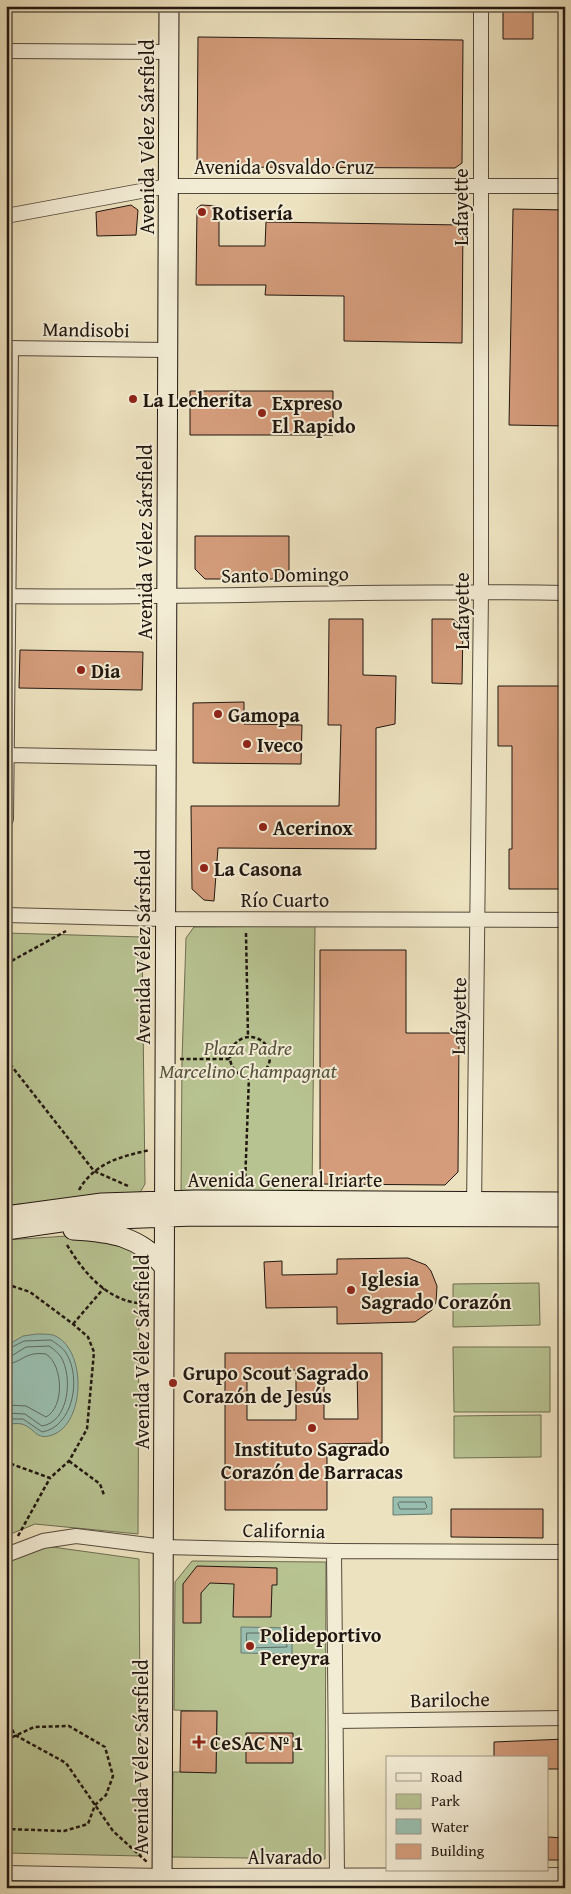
<svg xmlns="http://www.w3.org/2000/svg" width="571" height="1894" viewBox="0 0 571 1894" font-family="'Gentium Book Plus',serif">
<style>
.green{fill:#b8c392;stroke:#6c6d51}
.water{fill:#99beaf;stroke:#697b6f}
.lines{fill:none;stroke-linecap:round;stroke-linejoin:round}
.shore{stroke:#5d6a60;stroke-width:1}
.building{fill:#d49c7b;stroke:#211710;fill-rule:evenodd}
.street-casing{stroke:#544a3c;stroke-width:16}
.secondary-casing{stroke:#211710;stroke-width:21}
.path{stroke:#211710;stroke-width:2.5;stroke-dasharray:4 2.5;stroke-linecap:butt}
.street{stroke:#f3ecd5;stroke-width:14}
.secondary{stroke:#f3ecd5;stroke-width:19}
.poi-dot{fill:#8f2418;stroke:#f3ecd5;stroke-width:2}
.labels{text-anchor:middle;dominant-baseline:central;stroke-width:4;stroke-linejoin:round;paint-order:stroke}
.street-label{font-size:20px;fill:#211710;stroke:#f3ecd5}
.poi-label{font-size:20px;font-weight:bold;fill:#211710;stroke:#f3ecd5;text-anchor:start}
.park-label{font-size:20px;font-style:italic;fill:#56533e;stroke:#f3ecd5}
</style>
<rect width="100%" height="100%" fill="#ede2bf"/>
<filter id="stains"><feTurbulence type="fractalNoise" baseFrequency=".004" numOctaves="4"/><feColorMatrix values="0 0 0 0 .2 0 0 0 0 .09 0 0 0 0 .02 0 0 0 .5 -.17"/></filter>
<radialGradient id="worn" r=".72"><stop offset=".6" stop-color="#630" stop-opacity="0"/><stop offset="1" stop-color="#630" stop-opacity=".3"/></radialGradient>
<!-- green -->
<path class="green" d="M 315,926 L 312,1194 L 181,1195 L 182,1060 L 186,938 L 194,927 Z
M 6,933 L 142,937 L 145,1184 L 138,1196 L 6,1205 Z
M 83,1235 L 138,1251 L 142,1260 L 139,1304 L 138,1534 L 35,1524 L 6,1536 L 6,1240 Z
M 539,1283 L 540,1325 L 453,1327 L 453,1284 Z
M 453,1347 L 550,1347 L 550,1412 L 454,1412 Z
M 541,1415 L 541,1457 L 454,1458 L 454,1416 Z
M 38,1545 L 139,1559 L 141,1856 L 6,1853 L 6,1557 Z
M 192,1561 L 326,1562 L 325,1859 L 172,1857 L 173,1772 L 216,1772 L 217,1712 L 174,1710 L 175,1582 Z"/>
<!-- water -->
<path class="water" d="M 37,1334 C 42,1334 48,1334 53,1335 C 87,1347 86,1424 52,1435 C 36,1441 35,1428 22,1424 C 17,1423 11,1424 6,1424 L 6,1346 L 23,1336 Z
M 393,1497 L 432,1497 L 432,1514 L 393,1515 Z
M 241,1627 L 292,1628 L 292,1654 L 241,1653 Z"/>
<g class="lines">
<!-- shore -->
<path class="shore" d="M 6,1350 L 24,1341 L 51,1340 C 57,1344 63,1348 66,1353 C 82,1378 73,1427 42,1432 L 23,1419 L 6,1419
M 6,1356 L 13,1355 L 26,1347 L 49,1346 C 54,1349 58,1353 61,1357 C 73,1377 69,1422 42,1426 L 25,1414 L 6,1413
M 6,1364 C 23,1363 24,1351 46,1354 C 63,1365 65,1407 46,1417 L 26,1406 L 6,1405
M 400,1502 L 425,1502 L 427,1507 L 425,1509 L 400,1509 L 398,1504 Z
M 247,1633 L 285,1633 L 287,1647 L 247,1648 Z"/>
</g>
<!-- building -->
<path class="building" d="M 503,6 L 533,6 L 533,39 L 503,39 Z
M 198,37 L 463,40 L 462,163 L 455,168 L 205,167 L 197,160 Z
M 131,205 L 138,210 L 136,235 L 97,236 L 96,212 Z
M 201,205 L 219,206 L 219,246 L 265,246 L 266,222 L 463,225 L 462,343 L 344,341 L 344,296 L 265,295 L 266,285 L 196,285 L 197,208 Z
M 513,209 L 565,210 L 565,426 L 509,425 Z
M 190,391 L 333,391 L 333,435 L 190,435 Z
M 195,536 L 289,536 L 289,579 L 205,579 L 195,569 Z
M 329,619 L 363,619 L 363,675 L 396,676 L 395,724 L 376,728 L 376,849 L 218,848 L 214,901 L 204,900 L 192,889 L 191,806 L 339,806 L 341,725 L 328,725 Z
M 432,619 L 453,619 L 463,627 L 462,684 L 432,683 Z
M 20,650 L 143,652 L 142,690 L 19,688 Z
M 498,686 L 565,686 L 565,889 L 509,889 L 509,849 L 512,849 L 512,746 L 498,746 Z
M 244,702 L 244,724 L 302,725 L 301,764 L 193,763 L 193,703 Z
M 320,950 L 406,950 L 406,1033 L 459,1033 L 458,1172 L 445,1185 L 320,1184 Z
M 408,1258 L 426,1265 L 431,1271 L 437,1286 L 436,1302 L 432,1310 L 415,1322 L 337,1324 L 337,1307 L 266,1308 L 264,1262 L 282,1261 L 282,1275 L 337,1274 L 337,1259 Z
M 225,1353 L 382,1353 L 382,1443 L 327,1444 L 327,1510 L 225,1510 ZM 296,1370 L 296,1420 L 247,1420 L 247,1371 ZM 324,1370 L 357,1370 L 358,1419 L 324,1419 Z
M 451,1509 L 543,1509 L 543,1538 L 451,1537 Z
M 197,1566 L 277,1568 L 277,1585 L 272,1585 L 271,1617 L 233,1617 L 234,1584 L 210,1583 L 201,1593 L 201,1623 L 183,1623 L 183,1584 Z
M 181,1711 L 217,1711 L 216,1773 L 180,1772 Z
M 246,1733 L 293,1733 L 293,1763 L 246,1763 Z
M 565,1739 L 565,1769 L 547,1769 L 547,1758 L 494,1758 L 494,1742 Z
M 548,1837 L 563,1838 L 565,1860 L 548,1860 Z"/>
<g class="lines">
<!-- street casing -->
<g class="street-casing">
<path id="street" d="M 6,51 L 169,52
M 6,216 L 168,186 L 565,186
M 6,348 L 166,350
M 6,596 C 192,599 379,589 565,593
M 7,755 L 166,758
M 6,819 L 11,348
M 6,915 L 164,919 L 565,920
M 474,1210 L 481,591 L 481,6
M 334,1551 L 337,1876
M 6,1555 L 43,1541 L 76,1536 L 164,1547 L 334,1551 L 565,1552
M 336,1721 L 565,1718
M 6,1873 L 162,1876 L 565,1875"/>
</g>
<!-- secondary casing -->
<g class="secondary-casing">
<path id="secondary" d="M 6,1216 L 102,1203 L 195,1200 L 565,1202
M 6,1230 L 68,1221 L 193,1216 L 565,1217
M 73,1230 C 110,1232 141,1236 164,1267
M 162,1888 L 169,6"/>
</g>
<!-- path -->
<path class="path" d="M 246,933 L 248,1037
M 6,964 L 66,931
M230 1057a20 20 0 1 1 40 0a20 20 0 1 1-40 0Z
M 6,1059 L 94,1171 L 128,1186
M 180,1059 L 230,1059
M 245,1184 L 249,1077
M 79,1190 C 94,1163 122,1156 150,1150
M 67,1245 C 86,1276 110,1304 149,1304
M 6,1284 L 30,1292 L 73,1324 L 88,1337 L 94,1352 L 87,1429 L 69,1461 L 50,1478 L 6,1462
M 73,1324 L 104,1288
M 69,1461 L 100,1484 L 104,1495
M 18,1536 L 50,1478
M 6,1586 L 11,1568
M 6,1718 L 15,1735 L 66,1763 L 113,1831 L 147,1862
M 6,1740 L 34,1727 L 69,1726 L 105,1747 L 113,1776 L 106,1795 L 95,1805 L 88,1824 L 64,1831 L 6,1829"/>
<!-- street -->
<use href="#street" class="street"/>
<!-- secondary -->
<use href="#secondary" class="secondary"/>
</g>
<!-- markers -->
<g class="poi-dot">
<circle cx="202" cy="212" r="5"/>
<circle cx="133" cy="399" r="5"/>
<circle cx="262" cy="413" r="5"/>
<circle cx="81" cy="670" r="5"/>
<circle cx="218" cy="714" r="5"/>
<circle cx="247" cy="744" r="5"/>
<circle cx="263" cy="827" r="5"/>
<circle cx="204" cy="868" r="5"/>
<circle cx="351" cy="1290" r="5"/>
<circle cx="173" cy="1383" r="5"/>
<circle cx="312" cy="1428" r="5"/>
<circle cx="250" cy="1646" r="5"/>
<path d="M196.5 1734.5h5v5h5v5h-5v5h-5v-5h-5v-5h5z"/>
</g>
<g class="labels">
<!-- street labels -->
<g class="street-label">
<text transform="translate(146 137) rotate(-90)">Avenida Vélez Sársfield</text>
<text x="284" y="166">Avenida Osvaldo Cruz</text>
<text transform="translate(460 207) rotate(-90)">Lafayette</text>
<text transform="translate(86 329) rotate(1)">Mandisobi</text>
<text transform="translate(144 542) rotate(-90)">Avenida Vélez Sársfield</text>
<text transform="translate(285 574) rotate(-1)">Santo Domingo</text>
<text transform="translate(461 611) rotate(-90)">Lafayette</text>
<text x="285" y="899">Río Cuarto</text>
<text transform="translate(142 947) rotate(-90)">Avenida Vélez Sársfield</text>
<text transform="translate(458 1016) rotate(-89)">Lafayette</text>
<text x="285" y="1179">Avenida General Iriarte</text>
<text transform="translate(141 1352) rotate(-90)">Avenida Vélez Sársfield</text>
<text transform="translate(284 1530) rotate(1)">California</text>
<text transform="translate(450 1699) rotate(-1)">Bariloche</text>
<text transform="translate(140 1757) rotate(-90)">Avenida Vélez Sársfield</text>
<text x="285" y="1856">Alvarado</text>
</g>
<!-- poi labels -->
<g class="poi-label">
<text x="212" y="212">Rotisería</text>
<text x="143" y="399">La Lecherita</text>
<text x="272" y="402">Expreso<tspan x="272" dy="23">El Rapido</tspan></text>
<text x="91" y="670">Dia</text>
<text x="228" y="714">Gamopa</text>
<text x="257" y="744">Iveco</text>
<text x="273" y="827">Acerinox</text>
<text x="214" y="868">La Casona</text>
<text x="361" y="1278">Iglesia<tspan x="361" dy="23">Sagrado Corazón</tspan></text>
<text x="183" y="1372">Grupo Scout Sagrado<tspan x="183" dy="23">Corazón de Jesús</tspan></text>
<text x="312" y="1448" text-anchor="middle">Instituto Sagrado<tspan x="312" dy="23">Corazón de Barracas</tspan></text>
<text x="260" y="1634">Polideportivo<tspan x="260" dy="23">Pereyra</tspan></text>
<text x="210" y="1742">CeSAC Nº 1</text>
</g>
<!-- park labels -->
<g class="park-label">
<text x="248" y="1047">Plaza Padre<tspan x="248" dy="23">Marcelino Champagnat</tspan></text>
</g>
</g>
<!-- margin -->
<rect width="571" height="1894" fill="none" stroke="#ede2bf" stroke-width="25"/>
<rect x="8" y="8" width="556" height="1879" fill="none" stroke="#211710" stroke-width="2.5"/>
<rect x="12" y="12" width="546" height="1869" fill="none" stroke="#211710"/>
<!-- legend -->
<rect x="386" y="1756" width="162" height="115" fill="#f3ecd5" stroke="#9f9786"/>
<rect x="396" y="1773" width="25" height="8" fill="#f3ecd5" stroke="#9f9786"/>
<text x="431" y="1782" font-size="15" fill="#211710">Road</text>
<rect x="396" y="1794" width="25" height="15" fill="#b8c392" stroke="#9f9786"/>
<text x="431" y="1806" font-size="15" fill="#211710">Park</text>
<rect x="396" y="1819" width="25" height="15" fill="#99beaf" stroke="#9f9786"/>
<text x="431" y="1832" font-size="15" fill="#211710">Water</text>
<rect x="396" y="1844" width="25" height="15" fill="#d49c7b" stroke="#9f9786"/>
<text x="431" y="1856" font-size="15" fill="#211710">Building</text>
<rect width="100%" height="100%" filter="url(#stains)"/>
<rect width="100%" height="100%" fill="url(#worn)"/>
</svg>
